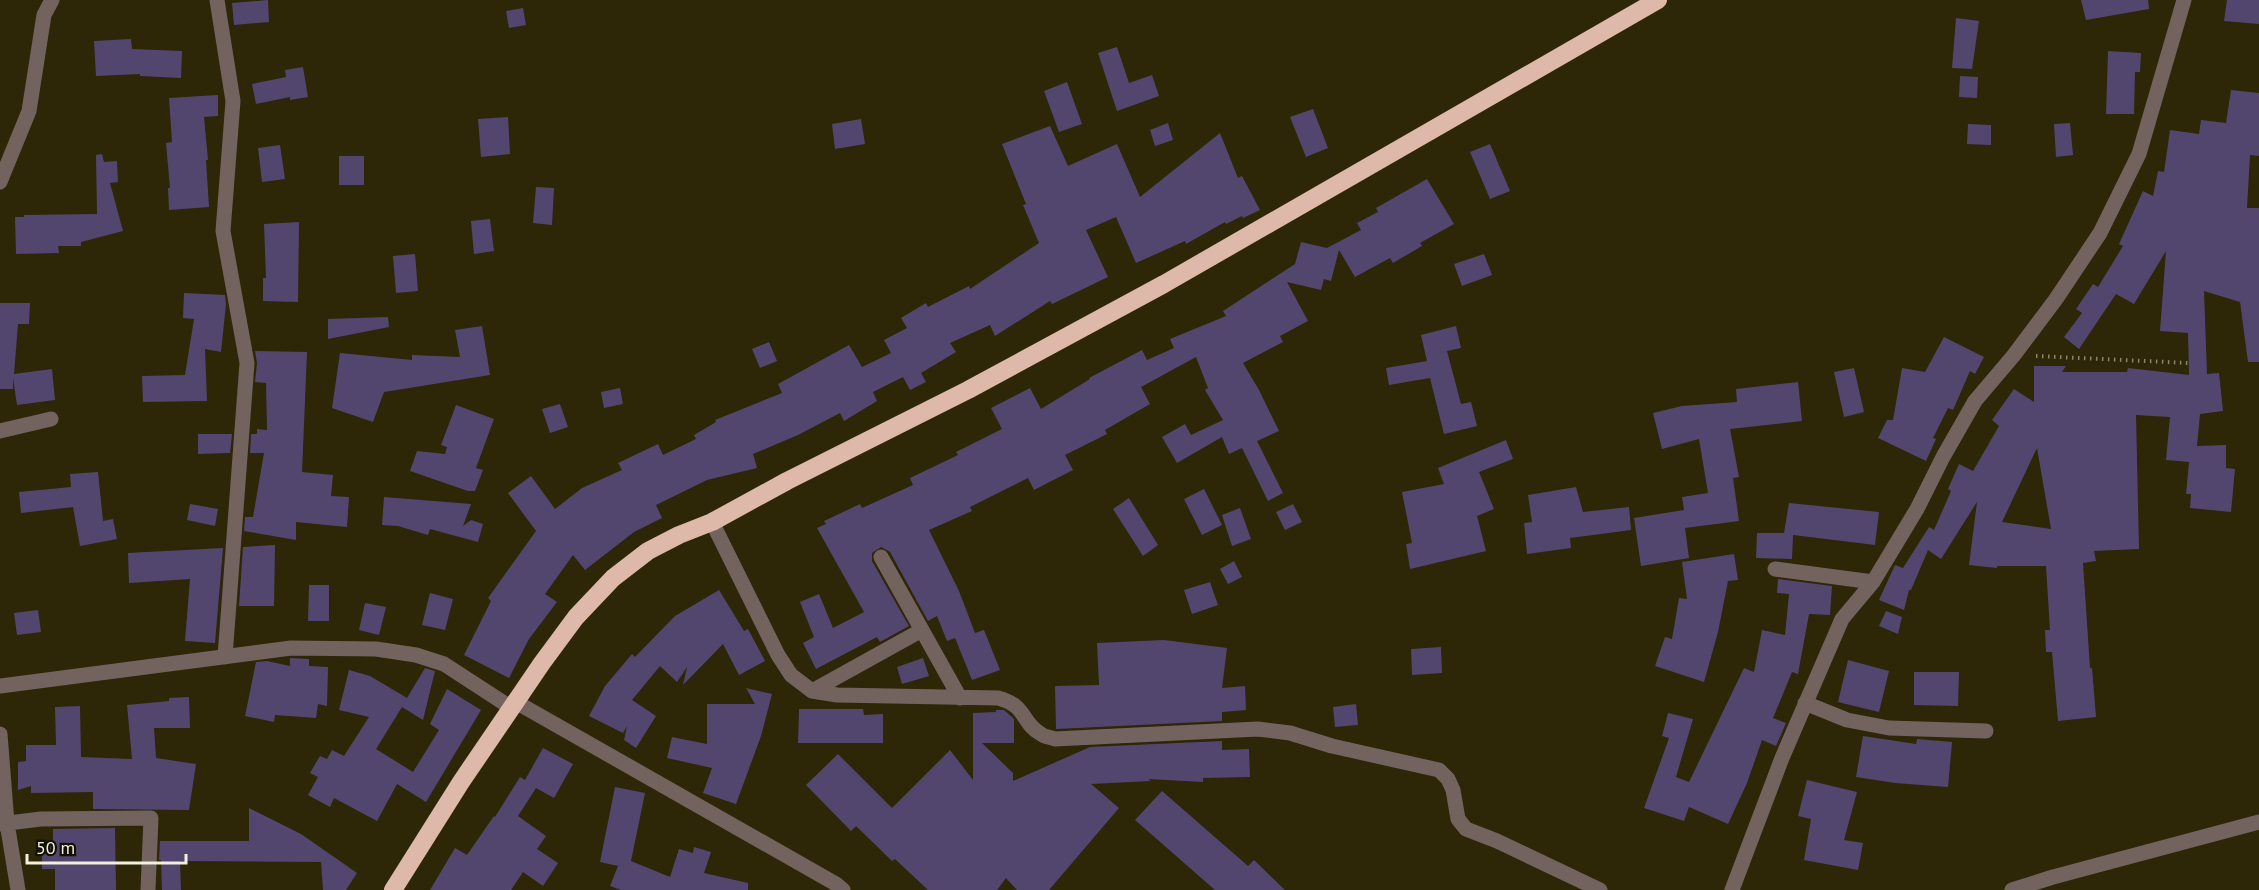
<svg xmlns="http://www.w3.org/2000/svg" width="2259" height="890" viewBox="0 0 2259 890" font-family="'PT Sans',sans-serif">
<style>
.building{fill:#52466f;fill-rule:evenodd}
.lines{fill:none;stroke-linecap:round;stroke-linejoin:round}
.path{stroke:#8a856c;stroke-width:4;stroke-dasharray:1.5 4.5;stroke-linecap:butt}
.minor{stroke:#73635e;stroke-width:15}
.highway{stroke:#deb9aa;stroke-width:18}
</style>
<rect width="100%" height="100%" fill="#2d2607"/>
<!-- building -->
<path class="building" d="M 268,0 L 269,22 L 234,25 L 232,3 Z
M 2081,0 L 2148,0 L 2149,9 L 2086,20 Z
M 2227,0 L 2259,0 L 2259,24 L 2224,21 Z
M 523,8 L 526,25 L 509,28 L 506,11 Z
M 1956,18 L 1979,21 L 1972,69 L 1952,68 Z
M 131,39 L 132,49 L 182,51 L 181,78 L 140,76 L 140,74 L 96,76 L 94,41 Z
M 1117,47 L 1129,83 L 1152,75 L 1159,96 L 1117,111 L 1098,53 Z
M 2108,51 L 2141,53 L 2140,72 L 2135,72 L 2134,114 L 2106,114 Z
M 303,67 L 308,97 L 290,100 L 290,97 L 256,104 L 252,84 L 286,77 L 285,70 Z
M 1960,76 L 1978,77 L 1977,98 L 1959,97 Z
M 1067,82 L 1082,124 L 1059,132 L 1044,91 Z
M 2231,90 L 2259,93 L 2259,156 L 2250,155 L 2247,208 L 2259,208 L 2259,362 L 2248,362 L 2240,302 L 2204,291 L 2207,374 L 2219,373 L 2223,411 L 2200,414 L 2197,446 L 2226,445 L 2226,468 L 2235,469 L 2231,512 L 2190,508 L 2191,494 L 2186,494 L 2189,462 L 2166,460 L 2170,417 L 2136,415 L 2139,549 L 2094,551 L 2096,561 L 2083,563 L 2090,668 L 2092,668 L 2096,717 L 2058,721 L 2052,652 L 2046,652 L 2045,630 L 2050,630 L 2046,566 L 1997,566 L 1997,568 L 1969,565 L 1977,502 L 1941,559 L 1928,550 L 1911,590 L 1909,590 L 1904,610 L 1879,600 L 1895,565 L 1903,568 L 1929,527 L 1934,530 L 1951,491 L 1948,489 L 1959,464 L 1973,471 L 1999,426 L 1992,420 L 2014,389 L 2034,402 L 2034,366 L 2066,366 L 2062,372 L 2127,372 L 2128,368 L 2189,375 L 2188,333 L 2160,331 L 2166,251 L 2134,304 L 2116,294 L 2079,349 L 2064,337 L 2082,313 L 2076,309 L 2093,284 L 2098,287 L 2123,246 L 2119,244 L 2143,191 L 2153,196 L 2158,171 L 2164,172 L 2170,130 L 2199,134 L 2201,120 L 2226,123 ZM 2037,448 L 2051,529 L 2002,522 Z
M 218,95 L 218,116 L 204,117 L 208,160 L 206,160 L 209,207 L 169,210 L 168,188 L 170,188 L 166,143 L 172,142 L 169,98 Z
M 1313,109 L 1328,148 L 1306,157 L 1290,117 Z
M 508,117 L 510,154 L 481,157 L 478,119 Z
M 861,119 L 865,144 L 835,149 L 832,124 Z
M 1168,123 L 1173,140 L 1155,146 L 1150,130 Z
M 2070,123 L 2073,155 L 2056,157 L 2054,124 Z
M 1968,124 L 1991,125 L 1991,145 L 1967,144 Z
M 1050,126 L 1068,166 L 1117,144 L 1140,197 L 1220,133 L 1238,178 L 1242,176 L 1260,210 L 1243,218 L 1242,216 L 1226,224 L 1225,222 L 1186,244 L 1185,241 L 1136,263 L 1116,217 L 1086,230 L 1108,277 L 1052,304 L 1050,301 L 995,336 L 990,325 L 950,343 L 956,352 L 921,373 L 926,382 L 910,390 L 903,377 L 873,392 L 877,401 L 844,421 L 840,413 L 798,435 L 753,454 L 757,468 L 707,480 L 656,505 L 662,518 L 634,532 L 585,570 L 573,555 L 545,594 L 557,602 L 529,639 L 509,678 L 464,655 L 491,601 L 488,598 L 536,531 L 508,493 L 531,476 L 555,509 L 582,488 L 622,470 L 618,463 L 658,444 L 663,455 L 696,439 L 694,435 L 716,422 L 715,420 L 782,393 L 778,384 L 849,345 L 862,367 L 891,353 L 884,340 L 907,328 L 901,318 L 926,303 L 928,307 L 969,286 L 970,289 L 1039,243 L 1023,205 L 1026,204 L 1002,144 Z
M 1490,144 L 1510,191 L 1490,199 L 1470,152 Z
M 280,145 L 285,179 L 262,182 L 258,148 Z
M 102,154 L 104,162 L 117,161 L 118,182 L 110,183 L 123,231 L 81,242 L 81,246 L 58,246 L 59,253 L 16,254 L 15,217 L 24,217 L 24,215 L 97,214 L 96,155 Z
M 339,156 L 364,156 L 364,185 L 339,185 Z
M 1427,179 L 1454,224 L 1420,243 L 1422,246 L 1393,263 L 1390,258 L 1355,277 L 1339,250 L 1331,281 L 1324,279 L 1321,290 L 1287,282 L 1308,321 L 1280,336 L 1283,342 L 1243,363 L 1259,390 L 1279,431 L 1257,441 L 1283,493 L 1268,501 L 1242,448 L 1229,454 L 1222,437 L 1177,463 L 1162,437 L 1185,424 L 1191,435 L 1223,420 L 1205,390 L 1208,388 L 1196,357 L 1141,387 L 1150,404 L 1105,430 L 1107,434 L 1065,455 L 1073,470 L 1034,490 L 1028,478 L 970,507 L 972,511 L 929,530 L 959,591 L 975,633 L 984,630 L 1000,670 L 972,680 L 955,638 L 947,641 L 937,616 L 928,621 L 890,552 L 881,547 L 872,553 L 872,561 L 909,626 L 880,642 L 877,637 L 816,669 L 803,643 L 814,637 L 800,602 L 819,594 L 833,628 L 864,612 L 817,528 L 826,524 L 824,521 L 860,504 L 862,508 L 913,485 L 910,478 L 958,455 L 956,452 L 1002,429 L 991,408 L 1030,388 L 1041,409 L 1090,379 L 1089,378 L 1142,350 L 1147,360 L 1174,348 L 1170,339 L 1226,316 L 1223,311 L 1295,264 L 1301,242 L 1327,248 L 1361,230 L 1357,223 L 1378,212 L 1376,208 Z
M 536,187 L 554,188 L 552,225 L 533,223 Z
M 490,219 L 494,251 L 474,254 L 471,221 Z
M 299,222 L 298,302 L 263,301 L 263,278 L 266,278 L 264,224 Z
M 415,254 L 418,291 L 396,293 L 393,256 Z
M 1484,254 L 1492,275 L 1462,286 L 1454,264 Z
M 184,293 L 225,295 L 226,304 L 221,352 L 205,349 L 207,401 L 143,402 L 142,376 L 185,375 L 194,319 L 183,318 Z
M 0,303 L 30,303 L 29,324 L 18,324 L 14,374 L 52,369 L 55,400 L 17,405 L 13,378 L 13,389 L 0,389 Z
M 388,317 L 389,327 L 328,339 L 328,319 Z
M 482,326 L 490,375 L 384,392 L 373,422 L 332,408 L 340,353 L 412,360 L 412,355 L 460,357 L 455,330 Z
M 1456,326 L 1461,348 L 1447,351 L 1461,404 L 1471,402 L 1477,426 L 1444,434 L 1430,378 L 1389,385 L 1386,368 L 1427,361 L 1421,335 Z
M 1944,337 L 1984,357 L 1975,374 L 1970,371 L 1953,410 L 1948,408 L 1933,438 L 1936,439 L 1926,461 L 1878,438 L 1887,420 L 1893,420 L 1902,368 L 1925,372 Z
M 769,342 L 777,361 L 760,368 L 752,349 Z
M 255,351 L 307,352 L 302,472 L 333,475 L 331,496 L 349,497 L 347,527 L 296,522 L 296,540 L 244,531 L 245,517 L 253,517 L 264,453 L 250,453 L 251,434 L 257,434 L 257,429 L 267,430 L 266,383 L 255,382 L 257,363 Z
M 1854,368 L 1864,412 L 1844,417 L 1834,372 Z
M 1798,382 L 1802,421 L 1730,429 L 1739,477 L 1733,478 L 1739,521 L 1685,528 L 1689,558 L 1641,566 L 1634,518 L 1684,510 L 1682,497 L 1708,493 L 1699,439 L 1662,449 L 1653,413 L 1682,406 L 1737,402 L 1736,389 Z
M 620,388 L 623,404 L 604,408 L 601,392 Z
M 560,404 L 568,427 L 550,433 L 542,409 Z
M 456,405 L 494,419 L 476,468 L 483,470 L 475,491 L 468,491 L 410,471 L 417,451 L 445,454 L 447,447 L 441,445 Z
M 198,434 L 232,434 L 230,453 L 198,454 Z
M 1506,440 L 1513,459 L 1479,472 L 1494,509 L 1477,516 L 1486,551 L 1410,569 L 1406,544 L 1412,543 L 1402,492 L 1444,484 L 1438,468 Z
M 98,472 L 103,521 L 113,519 L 117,539 L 80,546 L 73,507 L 21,513 L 19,492 L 71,487 L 70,474 Z
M 1576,487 L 1583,512 L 1629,507 L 1631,530 L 1570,538 L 1571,548 L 1527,554 L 1524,523 L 1532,522 L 1528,495 Z
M 1204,489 L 1222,525 L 1202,535 L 1184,499 Z
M 384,497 L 471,504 L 463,526 L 471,520 L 483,524 L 478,542 L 430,529 L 428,535 L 398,526 L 382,525 Z
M 1129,498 L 1158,545 L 1143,556 L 1113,509 Z
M 1789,503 L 1879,512 L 1875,545 L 1793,535 L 1792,559 L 1756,558 L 1757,533 L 1784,533 Z
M 190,504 L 218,509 L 215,526 L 187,520 Z
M 1293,504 L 1302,522 L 1285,530 L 1276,512 Z
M 1240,508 L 1251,539 L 1232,546 L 1222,515 Z
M 275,545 L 274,606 L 239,606 L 243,547 Z
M 223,548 L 215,643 L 185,641 L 190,579 L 129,583 L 128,553 Z
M 1734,554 L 1738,580 L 1728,581 L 1718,632 L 1704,682 L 1655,666 L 1665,637 L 1672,639 L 1679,598 L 1687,599 L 1682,562 Z
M 1234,561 L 1242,577 L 1228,584 L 1220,569 Z
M 1778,579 L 1832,586 L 1830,615 L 1809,614 L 1798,674 L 1792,672 L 1773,718 L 1786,723 L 1776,746 L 1762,740 L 1747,783 L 1728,824 L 1689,807 L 1684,821 L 1644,808 L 1669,738 L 1662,736 L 1668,713 L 1693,719 L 1676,777 L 1689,782 L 1744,668 L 1754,672 L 1762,630 L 1785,635 L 1789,594 L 1777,593 Z
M 1210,582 L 1218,605 L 1192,614 L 1184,590 Z
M 309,585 L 329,585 L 329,621 L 308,621 Z
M 719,590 L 744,631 L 748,629 L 765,661 L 739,675 L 723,644 L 683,685 L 687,667 L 677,682 L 660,666 L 632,700 L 656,716 L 636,748 L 624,740 L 627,726 L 623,733 L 589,716 L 605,686 L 632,654 L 635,657 L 675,616 Z
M 430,593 L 453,599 L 445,630 L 422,625 Z
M 365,603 L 386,607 L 379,635 L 359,630 Z
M 38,610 L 41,632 L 17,635 L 14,613 Z
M 1886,611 L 1902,617 L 1898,634 L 1879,626 Z
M 1164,640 L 1227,648 L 1222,688 L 1245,686 L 1246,710 L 1222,712 L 1222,721 L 1056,729 L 1055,686 L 1099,685 L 1097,643 Z
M 1441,647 L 1442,673 L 1412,675 L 1411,649 Z
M 290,658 L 309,659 L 309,666 L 328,667 L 327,706 L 318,704 L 316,718 L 275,715 L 274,722 L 245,716 L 256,662 L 267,661 L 290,666 Z
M 923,658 L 929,676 L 902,684 L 897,667 Z
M 1848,660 L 1889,671 L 1879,712 L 1838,702 Z
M 425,668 L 435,671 L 423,720 L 402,707 L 376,749 L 413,772 L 439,730 L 430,724 L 447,689 L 481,710 L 426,802 L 397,784 L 377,821 L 334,798 L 330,807 L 308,795 L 318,777 L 310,773 L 320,756 L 327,759 L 332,750 L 344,756 L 369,717 L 339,710 L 349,670 L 370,676 L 407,698 Z
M 1914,672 L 1959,672 L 1958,706 L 1914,705 Z
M 746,688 L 772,694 L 761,736 L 736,804 L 703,793 L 712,768 L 667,758 L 672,737 L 707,744 L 707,704 L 755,704 Z
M 189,697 L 190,728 L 154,728 L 156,758 L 196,764 L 189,810 L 93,809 L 93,792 L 31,793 L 31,786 L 18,790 L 18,762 L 26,761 L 26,745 L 56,745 L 55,707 L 80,706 L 81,757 L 132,759 L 127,705 L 169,701 L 169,698 Z
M 1356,704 L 1358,725 L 1335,727 L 1333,707 Z
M 799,709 L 863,709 L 864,715 L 883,714 L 883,743 L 798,743 Z
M 996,710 L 1004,710 L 1014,719 L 1014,743 L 982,743 L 1013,773 L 1013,781 L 1090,747 L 1222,741 L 1222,750 L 1249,749 L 1250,777 L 1203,778 L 1203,782 L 1148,779 L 1151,781 L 1091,784 L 1119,808 L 1049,890 L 1017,890 L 1006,878 L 997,890 L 928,890 L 895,859 L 892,861 L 856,826 L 851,831 L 806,785 L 838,754 L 892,808 L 950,750 L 973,780 L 973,713 L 996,712 Z
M 1863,736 L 1916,744 L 1917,739 L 1952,742 L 1948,787 L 1895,783 L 1856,777 Z
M 543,748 L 573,764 L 554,798 L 536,788 L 518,816 L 546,836 L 537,849 L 558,863 L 543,886 L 523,872 L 511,890 L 430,890 L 455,848 L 467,855 L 494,816 L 495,817 L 520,777 L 525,780 Z
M 1807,780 L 1857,792 L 1844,840 L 1863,843 L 1858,870 L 1804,860 L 1811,819 L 1798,816 Z
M 615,787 L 645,793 L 631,861 L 670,877 L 679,849 L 693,853 L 694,847 L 711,852 L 704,873 L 748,883 L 748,890 L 621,890 L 610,886 L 618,866 L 600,862 Z
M 1162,791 L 1248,866 L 1254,860 L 1285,890 L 1215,890 L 1135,820 Z
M 249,808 L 301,834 L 357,873 L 346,890 L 323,890 L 321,862 L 180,861 L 181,890 L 162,890 L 161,860 L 159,860 L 160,841 L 249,841 Z
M 115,828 L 116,890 L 55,890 L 55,869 L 42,869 L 42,844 L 53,844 L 53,829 Z"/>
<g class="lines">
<!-- path -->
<path class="path" d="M 2036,356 L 2188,363"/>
<!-- minor -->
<path class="minor" d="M 217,0 L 233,101 L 223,231 L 247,363 L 225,657
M 0,182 L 29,111 L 44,15 L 52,0
M 0,431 L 51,419
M 712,522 L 778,655 L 791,675 L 812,691 L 837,695 L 998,698 C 1028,706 1020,722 1041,734 C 1044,737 1051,737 1055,739 L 1258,729 L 1290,733 L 1332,746 L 1439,770 L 1448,779 L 1453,790 L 1458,819 L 1466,829 L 1497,841 L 1600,890
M 881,557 L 960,698
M 1775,569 L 1873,582
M 0,686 L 291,648 L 376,649 L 416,655 L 444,664 L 510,707
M 812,691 L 922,630
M 514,701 L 836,884 L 843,890
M 1805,703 L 1847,720 L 1889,728 L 1986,731
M 0,734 L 7,823 L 18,890
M 0,824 L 41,819 L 151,818 L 148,890
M 1732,890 L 1782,758 L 1842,619 L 1873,582 L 1917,509 L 1943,457 L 1975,401 L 2014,355 L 2056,299 L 2100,233 L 2139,154 L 2184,0
M 2012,890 L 2053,877 L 2259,822"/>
<!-- highway -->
<path class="highway" d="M 393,890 L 461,782 L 542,663 L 576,617 L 613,578 L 648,551 L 679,535 L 712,522 L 787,481 L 968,390 L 1164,284 L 1658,0"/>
</g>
<!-- scale -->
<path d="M27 854v9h159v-9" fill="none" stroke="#f2efdd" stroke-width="3"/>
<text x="36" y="854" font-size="18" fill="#f2efdd" stroke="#120f04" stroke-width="4.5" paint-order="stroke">50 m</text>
</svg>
